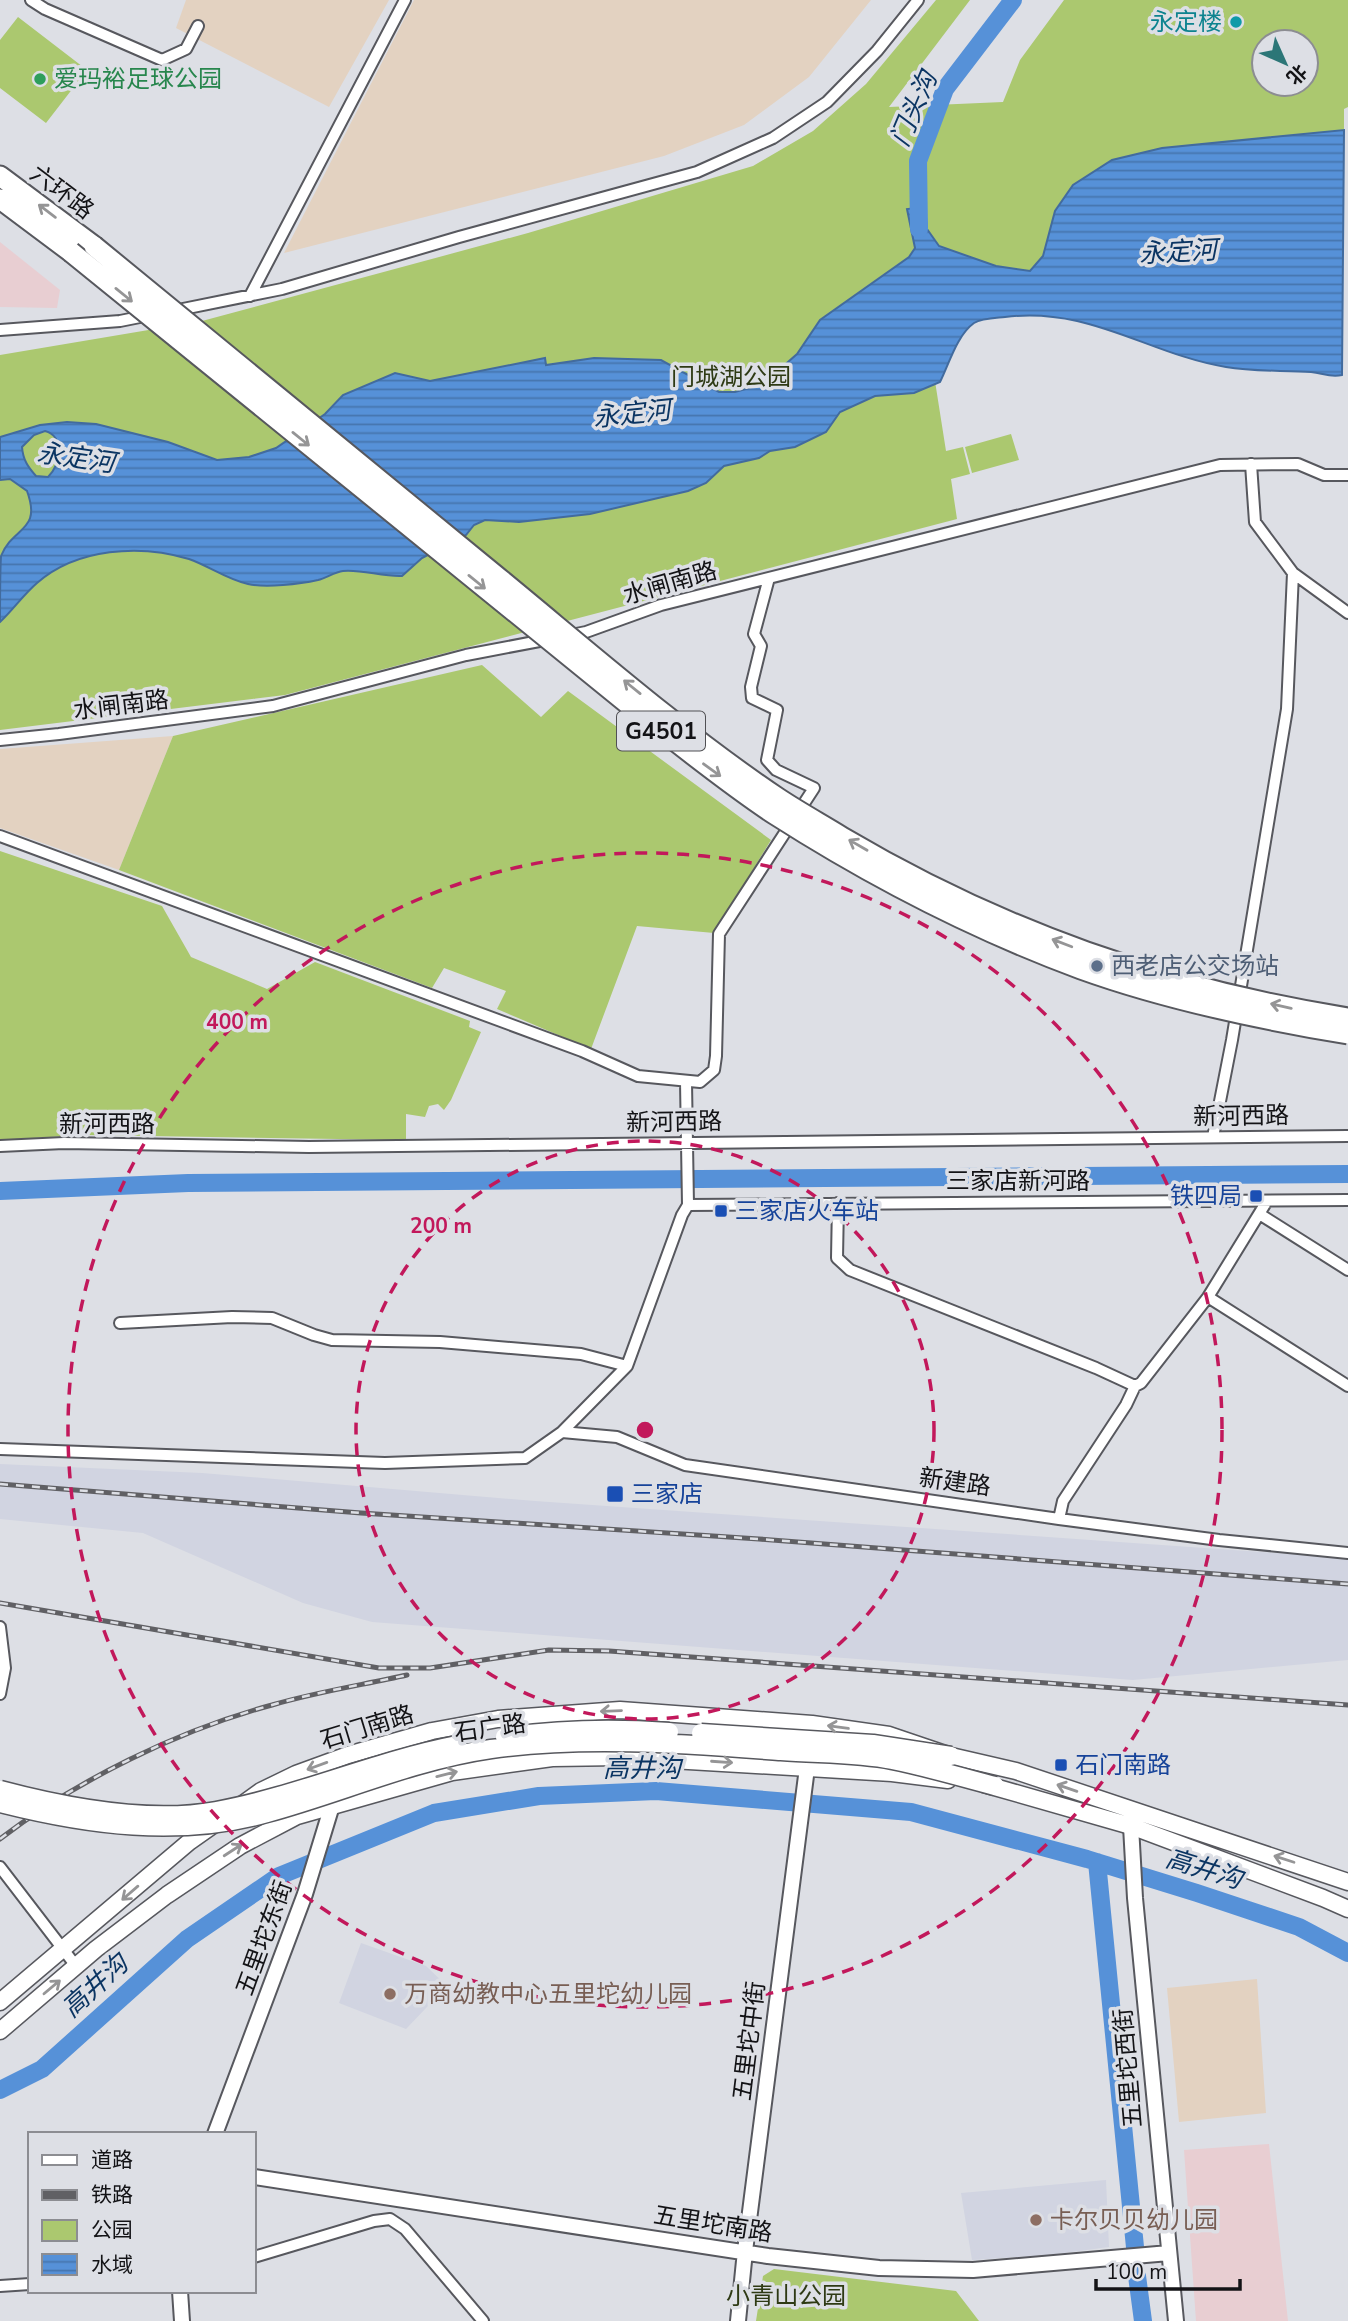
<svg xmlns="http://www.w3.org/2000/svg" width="1348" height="2321" viewBox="0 0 1348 2321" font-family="'Nunito Sans','Noto Sans SC',sans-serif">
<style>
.commercial{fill:#e8ced2}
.industrial{fill:#e3d2c1}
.built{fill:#d1d4e1}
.green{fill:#abc86f;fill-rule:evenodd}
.water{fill:url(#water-rules);stroke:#426b9e;stroke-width:2;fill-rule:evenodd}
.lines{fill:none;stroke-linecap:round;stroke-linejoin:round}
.river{stroke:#5691d8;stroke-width:18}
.minor-casing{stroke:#57585e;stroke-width:14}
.tertiary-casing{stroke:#57585e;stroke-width:18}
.secondary-casing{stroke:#57585e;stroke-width:19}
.motorway-casing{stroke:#57585e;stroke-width:23}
.minor{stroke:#fff;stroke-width:10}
.tertiary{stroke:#fff;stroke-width:14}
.secondary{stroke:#fff;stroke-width:16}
.motorway{stroke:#fff;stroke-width:19}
.rail-casing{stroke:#606064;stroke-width:5}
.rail{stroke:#dddfe5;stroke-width:2.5;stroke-dasharray:8;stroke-linecap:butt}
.primary-bridge-casing{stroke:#57585e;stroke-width:21;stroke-linecap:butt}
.motorway-bridge-casing{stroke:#57585e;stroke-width:23;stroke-linecap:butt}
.primary-bridge{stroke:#fff;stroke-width:18}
.motorway-bridge{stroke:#fff;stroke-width:19}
.oneway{stroke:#959596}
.ring{fill:none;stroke:#c2185b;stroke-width:3.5;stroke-dasharray:12 9}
.culture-dot{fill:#0f9aa8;stroke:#dddfe5;stroke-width:2.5}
.leisure-dot{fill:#2e9e5b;stroke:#dddfe5;stroke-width:2.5}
.service-dot{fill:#5c6f8a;stroke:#dddfe5;stroke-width:2.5}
.transit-dot{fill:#1a4fb4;stroke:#dddfe5;stroke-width:2.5}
.education-dot{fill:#8d6e63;stroke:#dddfe5;stroke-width:2.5}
.labels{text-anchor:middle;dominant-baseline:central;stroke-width:7;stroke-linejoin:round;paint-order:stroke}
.shield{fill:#dddfe5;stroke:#505054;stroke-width:2}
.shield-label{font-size:23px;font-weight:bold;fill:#131316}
.culture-label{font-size:24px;fill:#0d838f;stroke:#dddfe5;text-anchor:end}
.leisure-label{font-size:24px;fill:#27864d;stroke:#dddfe5;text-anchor:start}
.street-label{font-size:24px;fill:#131316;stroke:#dddfe5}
.park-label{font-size:24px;fill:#2e3a14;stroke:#dddfe5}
.service-label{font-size:24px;fill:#4e5e75;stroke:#dddfe5;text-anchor:start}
.transit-label{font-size:24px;fill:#164399;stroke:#dddfe5;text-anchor:start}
.education-label{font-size:24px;fill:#785e54;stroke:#dddfe5;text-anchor:start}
.water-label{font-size:26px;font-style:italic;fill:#0b3563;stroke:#dddfe5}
.centre{fill:#c2185b;stroke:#dddfe5;stroke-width:3.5}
.ring-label{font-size:21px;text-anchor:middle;font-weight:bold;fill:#c2185b;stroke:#dddfe5;stroke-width:7;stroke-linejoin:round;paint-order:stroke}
</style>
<defs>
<pattern id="water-rules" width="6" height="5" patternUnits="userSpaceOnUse" patternTransform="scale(1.75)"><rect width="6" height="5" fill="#5691d8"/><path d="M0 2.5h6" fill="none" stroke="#4675ae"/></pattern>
</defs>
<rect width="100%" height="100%" fill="#dddfe5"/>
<!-- commercial -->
<path class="commercial" d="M 0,242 L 60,290 L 57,308 L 0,307 Z
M 1269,2144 L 1288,2321 L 1196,2321 L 1184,2150 Z"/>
<!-- industrial -->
<path class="industrial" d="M 186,0 L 389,0 L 329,107 L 176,28 Z
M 414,0 L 871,0 L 809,77 L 744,125 L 664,156 L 284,253 Z
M 173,736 L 119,870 L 0,828 L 0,749 Z
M 1257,1979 L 1266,2113 L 1179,2122 L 1167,1988 Z"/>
<!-- built -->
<path class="built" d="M 0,1464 L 202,1473 L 535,1501 L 1348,1558 L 1348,1660 L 1133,1680 L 372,1622 L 303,1603 L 143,1533 L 0,1519 Z
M 361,1943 L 426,1966 L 447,1986 L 406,2029 L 339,2003 Z
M 1106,2180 L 1109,2247 L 1049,2255 L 972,2260 L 961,2193 Z"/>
<!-- green -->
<path class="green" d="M 936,0 L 970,0 L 889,107 L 1003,102 L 1020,60 L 1064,0 L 1348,0 L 1348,107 L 1344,109 L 1344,130 L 1162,148 L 1073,185 L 1055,210 L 1043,257 L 1030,271 L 996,266 L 939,246 L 927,229 L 926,211 L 917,267 L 946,451 L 963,447 L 970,474 L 951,479 L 957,519 L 285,695 L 0,730 L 0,355 L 202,321 L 528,233 L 753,166 L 813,131 L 866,84 ZM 1264,42 L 1306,42 L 1306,84 L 1264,84 Z
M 18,17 L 87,70 L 46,123 L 0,88 L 0,40 Z
M 1011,434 L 1019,460 L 972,473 L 965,447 Z
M 482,665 L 541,717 L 568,691 L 771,840 L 714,933 L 637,926 L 591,1049 L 497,1009 L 506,991 L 444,968 L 432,988 L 119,870 L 173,736 Z
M 0,851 L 162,906 L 191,957 L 267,989 L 315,962 L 470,1021 L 469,1027 L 481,1032 L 451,1100 L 444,1110 L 438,1104 L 429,1106 L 425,1117 L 406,1114 L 406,1140 L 84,1135 L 0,1140 Z
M 774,2269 L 956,2291 L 979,2321 L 756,2321 L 763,2276 Z"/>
<!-- water -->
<path class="water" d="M 1344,130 L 1342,375 C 1330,378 1323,373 1311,372 C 1283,370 1254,372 1226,367 C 1148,354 1089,306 1005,317 C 996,318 982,318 974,323 C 957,335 949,364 940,382 L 914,393 L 875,396 L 840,412 L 826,432 L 795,447 L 770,451 L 759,458 L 724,466 L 706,483 L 688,491 L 590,514 L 519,522 L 485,520 L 474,525 L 466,535 L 422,558 L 402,576 C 383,577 361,569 343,571 C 335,572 326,578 318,580 C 300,584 266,588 248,584 C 228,580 209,566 189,559 C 140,544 77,548 37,583 C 23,595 13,610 0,622 C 0,605 0,572 1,556 C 13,526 42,532 27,491 L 10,479 L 0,480 L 0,437 L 40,425 L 67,422 L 96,424 L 168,442 L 217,460 L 249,457 L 276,448 L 325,414 L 343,395 L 395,373 L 430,381 L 545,358 L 546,365 L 594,358 L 661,360 L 719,392 L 735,392 L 763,384 L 797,354 L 820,320 L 909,257 L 915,248 L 907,209 L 925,207 L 927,229 L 939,246 L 996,266 L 1030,271 L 1043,256 L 1055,211 L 1073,185 L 1112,160 L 1162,148 ZM 45,431 C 65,436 61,465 48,477 L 36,476 C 28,467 23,460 22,447 L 34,435 Z"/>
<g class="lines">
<!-- river -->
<path class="river" d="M 919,229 L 918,161 L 945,89 L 1013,0
M 0,1191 L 188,1183 L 1348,1174
M 1097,1862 L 1135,2247
M 0,2090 L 42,2069 L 187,1939 L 279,1876 L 434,1813 L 539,1796 L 656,1791 L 911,1812 L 1087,1859 L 1197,1893 L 1299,1927 L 1348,1953
M 1137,2276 L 1143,2321"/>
<!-- minor casing -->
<g class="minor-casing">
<path id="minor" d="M 31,0 L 45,9 L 162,60 L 186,49 L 198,26
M 250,296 L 405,0
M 173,311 L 282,289 L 459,237 L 697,172 L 773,138 L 827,102 L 877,51 L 918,0
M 0,330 L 120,321 L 150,315
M 1293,573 L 1348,613
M 566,636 L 586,632 L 661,605 L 1220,465 L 1298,464 L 1324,475 L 1348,475
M 0,740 L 59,734 L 273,706 L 466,655 L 550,639
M 0,836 L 582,1051 L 638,1076 L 700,1082 L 714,1070 L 716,1056 L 719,934 L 814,788 L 776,770 L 767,760 L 777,710 L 752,698 L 751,687 L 761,646 L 754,634 L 769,578
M 686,1082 L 688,1205
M 1213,1137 L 1232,1040 L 1287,709 L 1293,573 L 1255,522 L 1251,464
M 0,1146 L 64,1143 L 309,1147 L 1348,1136
M 838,1203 L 837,1258 L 850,1270 L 1096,1368 L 1135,1386
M 688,1205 L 1348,1200
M 1261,1215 L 1348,1270
M 1208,1297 L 1348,1386
M 120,1323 L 232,1317 L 272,1318 L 314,1335 L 332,1340 L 440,1342 L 581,1354 L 627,1366
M 562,1432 L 617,1437 L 685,1465 L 1059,1519 L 1219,1540 L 1348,1553
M 0,1449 L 385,1463 L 525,1458 L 562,1432 L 627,1366 L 682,1215 L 688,1205
M 1059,1519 L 1063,1501 L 1126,1405 L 1135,1386 L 1141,1383 L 1208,1297 L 1267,1201
M 0,1627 L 5,1668 L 0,1694
M 0,1867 L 76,1966
M 254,2257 L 374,2221 L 390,2219 L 405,2229 L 483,2321
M 0,2286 L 30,2284"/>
</g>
<!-- tertiary casing -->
<g class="tertiary-casing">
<path id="tertiary" d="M 1134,1817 L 1131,1826 L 1135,1898 L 1176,2321
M 215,2134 L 305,1894 L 334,1799
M 254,2177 L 768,2256 L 879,2268 L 973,2270 L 1169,2253
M 180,2291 L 182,2321
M 738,2321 L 745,2251 L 807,1768"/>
</g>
<!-- secondary casing -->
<g class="secondary-casing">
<path id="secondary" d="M 984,1784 L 1131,1826 L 1323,1898 L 1348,1909
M 243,1804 L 261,1791 L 296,1774 L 348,1755 L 432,1731 L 498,1719 L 620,1710 L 812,1724 L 889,1735 L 951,1756 L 1016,1771 L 1348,1882
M 0,2002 L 189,1842 L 216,1823
M 0,2031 L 96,1949 L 167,1895 L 240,1846 L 297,1816 L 452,1772 L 552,1758 L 621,1757 L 892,1773 L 948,1780"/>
</g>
<!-- motorway casing -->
<g class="motorway-casing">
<path id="motorway" d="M 0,176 L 94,246
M 0,199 L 71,252"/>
</g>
<!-- minor -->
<use href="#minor" class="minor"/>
<!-- tertiary -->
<use href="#tertiary" class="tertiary"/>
<!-- secondary -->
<use href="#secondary" class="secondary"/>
<!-- motorway -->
<use href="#motorway" class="motorway"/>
<!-- rail casing -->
<g class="rail-casing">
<path id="rail" d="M 0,1484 L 361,1513 L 759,1539 L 1348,1584
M 0,1603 L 379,1668 L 430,1668 L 549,1650 L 609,1651 L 1348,1705
M 0,1839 C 77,1780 179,1730 272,1705 C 316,1692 362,1685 407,1675"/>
</g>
<!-- rail -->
<use href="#rail" class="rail"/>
<!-- primary-bridge casing -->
<g class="primary-bridge-casing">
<path id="primary-bridge" d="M 701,1733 L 873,1744 L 951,1756
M 505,1737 C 560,1729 614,1728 669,1732
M 0,1790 C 64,1807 150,1823 216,1811 C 298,1796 375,1761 457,1745
M 0,1803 C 87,1825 179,1838 267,1813 C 341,1793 414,1760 491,1749 C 587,1736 685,1744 781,1751 C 818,1754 857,1753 892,1760 C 927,1767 961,1777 995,1786"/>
</g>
<!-- motorway-bridge casing -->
<g class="motorway-bridge-casing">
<path id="motorway-bridge" d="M 94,246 C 224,353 354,459 483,565 C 580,644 674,728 778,798 C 799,812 821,824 842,837 C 1001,931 1166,989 1348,1018
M 71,252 L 638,712 C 683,747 727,783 774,814 C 871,876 973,929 1081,969 C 1167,1000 1258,1019 1348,1034"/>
</g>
<!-- primary-bridge -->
<use href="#primary-bridge" class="primary-bridge"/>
<!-- motorway-bridge -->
<use href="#motorway-bridge" class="motorway-bridge"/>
</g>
<!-- one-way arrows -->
<defs><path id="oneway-shaft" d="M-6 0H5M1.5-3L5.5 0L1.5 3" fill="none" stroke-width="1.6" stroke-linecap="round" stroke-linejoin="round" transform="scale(1.75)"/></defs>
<g class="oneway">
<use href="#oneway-shaft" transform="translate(47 211) rotate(-143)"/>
<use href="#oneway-shaft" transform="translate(124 295) rotate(39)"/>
<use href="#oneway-shaft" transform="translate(301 439) rotate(39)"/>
<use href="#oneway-shaft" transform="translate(477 582) rotate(39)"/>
<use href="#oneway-shaft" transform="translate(632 687) rotate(-141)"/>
<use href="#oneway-shaft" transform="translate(712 770) rotate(36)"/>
<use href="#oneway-shaft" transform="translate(858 845) rotate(-150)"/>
<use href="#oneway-shaft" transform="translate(1062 943) rotate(-159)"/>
<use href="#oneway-shaft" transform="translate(1281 1006) rotate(-167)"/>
<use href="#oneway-shaft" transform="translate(611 1711) rotate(178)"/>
<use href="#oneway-shaft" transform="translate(838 1727) rotate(-172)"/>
<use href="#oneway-shaft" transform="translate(722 1762) rotate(4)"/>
<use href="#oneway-shaft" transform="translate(317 1766) rotate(160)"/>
<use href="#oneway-shaft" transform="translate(447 1774) rotate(-14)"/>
<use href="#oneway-shaft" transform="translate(1067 1788) rotate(-161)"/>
<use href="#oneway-shaft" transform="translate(233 1850) rotate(-33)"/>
<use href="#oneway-shaft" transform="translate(1284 1859) rotate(-162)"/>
<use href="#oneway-shaft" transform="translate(130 1893) rotate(139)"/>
<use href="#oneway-shaft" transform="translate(52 1987) rotate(-40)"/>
</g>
<!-- distance rings -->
<g class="ring">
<circle cx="645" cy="1430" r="289"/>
<circle cx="645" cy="1430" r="577"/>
</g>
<!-- markers -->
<circle class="culture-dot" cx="1236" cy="22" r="7"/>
<circle class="leisure-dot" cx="40" cy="79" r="7"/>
<circle class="service-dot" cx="1097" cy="966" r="7"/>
<g class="transit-dot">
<rect x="1249" y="1189" width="14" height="14" rx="3.5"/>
<rect x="714" y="1204" width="14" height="14" rx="3.5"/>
<rect x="606" y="1485" width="18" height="18" rx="3.5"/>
<rect x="1054" y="1758" width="14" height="14" rx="3.5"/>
</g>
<g class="education-dot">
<circle cx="390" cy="1994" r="7"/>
<circle cx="1036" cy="2220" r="7"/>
</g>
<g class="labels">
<!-- shield labels -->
<rect class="shield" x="617" y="711.5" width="88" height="39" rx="5"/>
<g class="shield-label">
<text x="661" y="731">G4501</text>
</g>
<!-- culture labels -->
<g class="culture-label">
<text x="1222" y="22">永定楼</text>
</g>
<!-- leisure labels -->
<g class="leisure-label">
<text x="54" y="79">爱玛裕足球公园</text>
</g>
<!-- street labels -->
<g class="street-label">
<text transform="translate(62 192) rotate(37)">六环路</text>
<text transform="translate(670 583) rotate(-16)">水闸南路</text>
<text transform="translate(121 705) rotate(-7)">水闸南路</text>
<text transform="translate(1241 1116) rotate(-1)">新河西路</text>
<text transform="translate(674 1122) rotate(-1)">新河西路</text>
<text x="107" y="1124">新河西路</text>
<text x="1018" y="1181">三家店新河路</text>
<text transform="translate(955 1482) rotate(8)">新建路</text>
<text transform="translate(367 1727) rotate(-17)">石门南路</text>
<text transform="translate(490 1728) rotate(-8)">石广路</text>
<text transform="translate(264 1938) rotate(-70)">五里坨东街</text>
<text transform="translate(749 2041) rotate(-83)">五里坨中街</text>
<text transform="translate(1128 2068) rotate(-95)">五里坨西街</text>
<text transform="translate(713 2224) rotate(9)">五里坨南路</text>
</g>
<!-- park labels -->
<g class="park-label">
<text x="731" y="377">门城湖公园</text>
<text x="786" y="2296">小青山公园</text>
</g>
<!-- service labels -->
<g class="service-label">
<text x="1111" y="966">西老店公交场站</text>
</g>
<!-- transit labels -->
<g class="transit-label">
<text x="1242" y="1196" text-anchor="end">铁四局</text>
<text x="735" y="1211">三家店火车站</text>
<text x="631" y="1494">三家店</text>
<text x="1075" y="1765">石门南路</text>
</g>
<!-- education labels -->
<g class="education-label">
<text x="404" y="1994">万商幼教中心五里坨幼儿园</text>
<text x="1050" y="2220">卡尔贝贝幼儿园</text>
</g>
<!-- water labels -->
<g class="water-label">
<text transform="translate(914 109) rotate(-67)">门头沟</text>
<text transform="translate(1178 252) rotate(-3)">永定河</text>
<text transform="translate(632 414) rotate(-6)">永定河</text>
<text transform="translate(76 458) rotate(8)">永定河</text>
<text x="642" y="1768">高井沟</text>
<text transform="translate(1204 1869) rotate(17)">高井沟</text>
<text transform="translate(95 1986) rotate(-42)">高井沟</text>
</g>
</g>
<circle cx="645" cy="1430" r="10" class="centre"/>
<g class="ring-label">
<text x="237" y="1029">400 m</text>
<text x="441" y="1233">200 m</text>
</g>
<!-- legend -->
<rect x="28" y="2132" width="228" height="161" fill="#dddfe5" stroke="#8c8d92" stroke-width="2"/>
<rect x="42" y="2155" width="35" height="10" fill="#ffffff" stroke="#8c8d92" stroke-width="2"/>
<text x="91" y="2167" font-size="21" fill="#131316">道路</text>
<rect x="42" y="2190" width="35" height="10" fill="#606064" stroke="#8c8d92" stroke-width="2"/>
<text x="91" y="2202" font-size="21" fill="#131316">铁路</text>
<rect x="42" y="2220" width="35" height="21" fill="#abc86f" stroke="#8c8d92" stroke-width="2"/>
<text x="91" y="2237" font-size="21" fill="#131316">公园</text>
<rect x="42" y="2254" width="35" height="21" fill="url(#water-rules)" stroke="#8c8d92" stroke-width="2"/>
<text x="91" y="2272" font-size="21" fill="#131316">水域</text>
<!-- north arrow -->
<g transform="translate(1285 63) rotate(135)"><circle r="33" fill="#dddfe5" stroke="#8c8d92" stroke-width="2"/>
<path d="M0-5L12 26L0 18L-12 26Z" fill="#2c7677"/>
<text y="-10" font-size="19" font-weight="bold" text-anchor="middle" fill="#131316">北</text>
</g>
<!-- scale -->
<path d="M1096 2279v10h144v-10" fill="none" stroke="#131316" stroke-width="3.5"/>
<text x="1106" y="2279" font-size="21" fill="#131316" stroke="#dddfe5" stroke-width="5" paint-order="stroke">100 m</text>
</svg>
